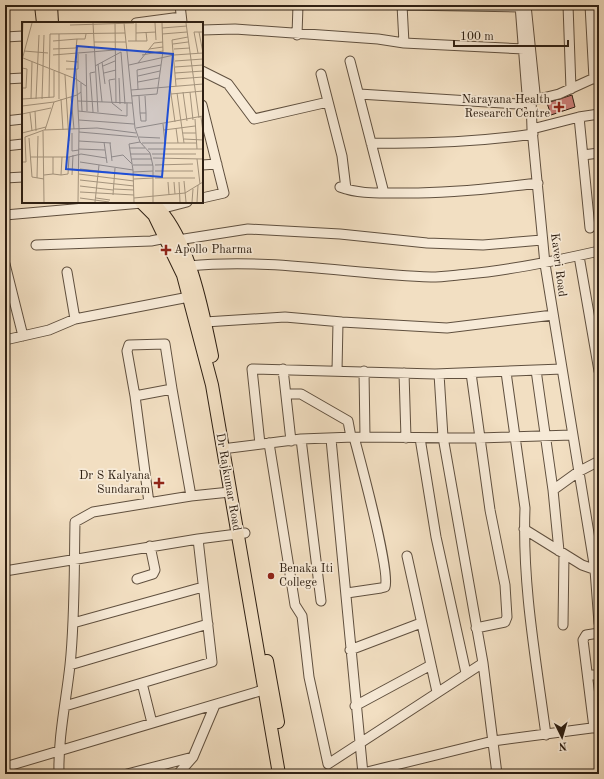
<svg xmlns="http://www.w3.org/2000/svg" width="604" height="779" viewBox="0 0 604 779" font-family="'Old Standard TT',serif">
<style>
.building{fill:#cc7f79;stroke:#2f2013}
.lines{fill:none;stroke-linecap:round;stroke-linejoin:round}
.minor-casing{stroke:#60503f;stroke-width:11}
.major-casing{stroke:#2f2013;stroke-width:14}
.minor{stroke:#f7ead7;stroke-width:9}
.major{stroke:#f2dfc2;stroke-width:12}
.poi-dot{fill:#8f2418;stroke:#f7ead7;stroke-width:1.5}
.labels{text-anchor:middle;dominant-baseline:central;stroke-width:3.5;stroke-linejoin:round;paint-order:stroke}
.poi-label{font-size:12px;fill:#2f2013;stroke:#f7ead7;text-anchor:end}
.street-label{font-size:12px;fill:#2f2013;stroke:#f7ead7}
.inset-road{fill:none;stroke:#a4937c;stroke-width:1}
.view{fill:#1d4ed8;fill-opacity:0.15;stroke:#1d4ed8;stroke-width:2}
.inset-edge{fill:none;stroke:#2f2013;stroke-width:2}
</style>
<rect width="100%" height="100%" fill="#f2dfc2"/>
<filter id="stains"><feTurbulence type="fractalNoise" baseFrequency=".005" numOctaves="4"/><feColorMatrix values="0 0 0 0 .2 0 0 0 0 .09 0 0 0 0 .02 0 0 0 .5 -.17"/></filter>
<radialGradient id="worn" r=".72"><stop offset=".6" stop-color="#630" stop-opacity="0"/><stop offset="1" stop-color="#630" stop-opacity=".3"/></radialGradient>
<!-- building -->
<path class="building" d="M 572,95 L 575,107 L 551,115 L 547,103 Z"/>
<g class="lines">
<!-- minor casing -->
<g class="minor-casing">
<path id="minor" d="M 180,5 L 182,22
M 402,5 L 520,7
M 402,5 L 404,43
M 520,5 L 527,94 L 531,97
M 526,5 L 535,93 L 531,97 L 532,129 L 545,264 L 595,570 L 599,623
M 568,5 L 571,89
M 590,5 L 594,79
M 136,23 L 181,17
M 202,30 L 235,29 L 378,39 L 404,43 L 524,49
M 297,35 L 298,5
M 5,37 L 23,36
M 350,61 L 384,193
M 202,71 L 228,84 L 254,119 L 328,102
M 321,74 L 342,156 L 346,189
M 5,79 L 23,78
M 359,94 L 518,104 L 559,94 L 592,79 L 599,78
M 202,105 L 224,193 L 202,198
M 579,117 L 599,114
M 5,121 L 23,119
M 532,129 L 579,117 L 590,228
M 371,143 C 426,144 479,142 533,134
M 5,146 L 23,144
M 583,155 L 599,153
M 202,165 L 217,164
M 5,178 L 23,177
M 340,187 C 359,194 376,193 397,193 C 444,194 491,189 538,183
M 160,209 L 187,202
M 5,215 L 142,203
M 178,240 L 248,229 L 340,234 L 427,243 L 483,245 L 542,240
M 36,245 L 151,241 L 166,238
M 579,256 L 599,371
M 5,264 L 23,336
M 189,266 C 270,258 351,274 431,277 C 443,277 456,275 468,274 C 512,270 555,261 599,251
M 67,272 L 75,319
M 205,322 L 285,317 L 342,322 L 447,328 L 553,315
M 5,340 L 49,330 L 75,319 L 189,297
M 283,369 L 291,441
M 536,370 L 553,490
M 337,371 L 338,322
M 364,371 L 365,437
M 506,372 L 525,508 C 522,584 536,660 546,735
M 404,373 L 406,438
M 471,373 L 490,510 L 505,585 L 507,617 L 505,622 L 476,628
M 439,374 L 443,437 L 483,663 L 497,774
M 286,394 L 301,394 L 348,421 L 351,437
M 135,396 L 127,351 L 129,345 L 165,344 L 172,389
M 420,438 L 436,537 L 466,673
M 301,439 L 321,601
M 331,439 L 363,774
M 269,443 L 295,605 L 302,616 L 309,677 L 328,764 L 483,663
M 260,444 L 252,369 L 435,374 L 562,369
M 222,449 L 301,439 L 354,437 L 478,438 L 572,435
M 149,503 L 135,396 L 172,389 L 191,496
M 524,529 L 582,565 L 599,571
M 559,551 L 553,490 L 578,472 L 599,461
M 407,556 L 437,692
M 5,571 L 198,539 L 245,533
M 137,579 L 153,574 L 155,570 L 150,546
M 347,593 L 381,588 L 385,587 C 391,573 360,460 354,437
M 73,623 L 203,587
M 563,625 L 564,554
M 350,650 L 421,623
M 70,665 L 208,624
M 588,675 L 599,675
M 142,683 L 152,723
M 65,706 L 212,662 L 198,539
M 355,706 L 431,665
M 594,728 L 583,640 L 586,635 L 599,633
M 5,767 L 270,688
M 363,773 L 493,741 L 599,727
M 59,774 C 58,737 66,702 70,665 C 75,618 74,570 75,522 L 93,512 L 191,496 L 230,492
M 127,774 L 193,757
M 178,774 L 193,757 L 215,705"/>
</g>
<!-- major casing -->
<g class="major-casing">
<path id="major" d="M 41,5 L 43,23
M 51,5 L 52,23
M 141,202 L 154,215 L 183,275 L 212,385 L 279,774
M 156,206 C 189,238 203,312 212,356
M 267,661 L 278,722"/>
</g>
<!-- minor -->
<use href="#minor" class="minor"/>
<!-- major -->
<use href="#major" class="major"/>
</g>
<!-- markers -->
<g class="poi-dot">
<path d="M557 101h4v4h4v4h-4v4h-4v-4h-4v-4h4z"/>
<path d="M164 244h4v4h4v4h-4v4h-4v-4h-4v-4h4z"/>
<path d="M157 477h4v4h4v4h-4v4h-4v-4h-4v-4h4z"/>
<circle cx="271" cy="576" r="4"/>
</g>
<g class="labels">
<!-- poi labels -->
<g class="poi-label">
<text x="550" y="100">Narayana Health<tspan x="550" dy="14">Research Centre</tspan></text>
<text x="174" y="250" text-anchor="start">Apollo Pharma</text>
<text x="150" y="476">Dr S Kalyana<tspan x="150" dy="14">Sundaram</tspan></text>
<text x="279" y="569" text-anchor="start">Benaka Iti<tspan x="279" dy="14">College</tspan></text>
</g>
<!-- street labels -->
<g class="street-label">
<text transform="translate(558 265) rotate(83)">Kaveri Road</text>
<text transform="translate(228 482) rotate(80)">Dr Rajkumar Road</text>
</g>
</g>
<!-- overview -->
<g transform="translate(22 22)">
<rect width="181" height="181" fill="#f2dfc2"/>
<path class="inset-road" d="M 71,1 L 76,90M 93,1 L 94,81M 102,1 L 113,106 L 118,120 L 128,131 L 131,144 L 131,180M 114,1 L 114,19M 133,1 L 134,18M 164,1 L 177,96M 48,3 L 112,1M 140,6 L 165,4M 177,10 L 181,31M 114,11 L 134,10M 37,12 L 37,77M 140,12 L 165,10M 31,19 L 55,17M 106,19 L 125,19 L 124,10M 0,20 L 1,1M 72,20 L 104,20M 151,22 L 166,20M 31,27 L 54,26 L 55,17 L 63,17 L 64,12M 127,27 L 141,25M 152,27 L 168,26M 2,29 L 26,31M 176,31 L 172,10 L 181,10M 64,32 L 65,89M 31,33 L 93,28M 120,33 L 141,29M 1,36 L 54,57 L 64,64M 0,38 L 10,1M 44,39 L 56,40M 153,39 L 181,37M 80,40 L 83,62M 116,41 L 132,21 L 141,20M 76,42 L 80,80M 107,43 L 152,33 L 181,31M 73,44 L 99,30 L 103,82M 81,44 L 93,39M 153,45 L 181,43M 0,46 L 5,47 L 4,66 L 0,66M 44,47 L 56,47 L 56,32M 54,47 L 57,106 L 56,180M 82,51 L 94,48M 153,51 L 181,49M 43,53 L 47,119M 116,54 L 138,49M 97,56 L 98,82M 154,57 L 181,55M 116,60 L 137,56M 154,64 L 150,18 L 166,15M 148,65 L 153,100M 116,67 L 115,48 L 139,43M 109,68 L 181,62M 59,70 L 60,89M 161,70 L 165,99M 168,70 L 171,98M 149,72 L 181,69M 110,74 L 135,72 L 141,29 L 140,1M 117,74 L 118,91 L 124,91 L 123,74M 32,75 L 32,49M 49,75 L 52,107M 27,76 L 28,12 L 103,11M 0,77 L 32,75M 9,77 L 10,40M 14,77 L 17,13M 20,77 L 22,13M 39,77 L 41,108M 56,79 L 110,81M 90,81 L 87,58 L 93,57M 90,81 L 100,89M 0,84 L 32,80 L 55,73 L 59,70 L 59,61M 13,89 L 14,109M 56,89 L 105,94 L 105,81M 71,90 L 68,51 L 73,50M 8,91 L 10,109M 118,91 L 119,99 L 124,99 L 124,91M 0,92 L 29,86M 179,95 L 181,110M 173,97 L 175,127M 57,98 L 112,102M 141,102 L 143,121M 114,106 L 181,94M 154,106 L 156,121M 23,108 L 32,80M 142,108 L 173,104M 21,109 L 22,180M 57,110 L 115,115M 0,111 L 24,105M 50,111 L 50,129 L 57,128M 161,111 L 174,111M 117,115 L 138,116M 7,116 L 10,155 L 22,157M 162,117 L 181,118M 57,119 L 89,121M 82,120 L 85,141M 88,121 L 90,139M 120,121 L 162,121 L 155,71M 162,121 L 175,121M 108,126 L 123,126M 57,127 L 83,128M 126,127 L 181,127M 109,132 L 128,132M 130,132 L 174,132M 9,135 L 47,135 L 59,132 L 84,136M 89,135 L 101,133 L 110,142M 131,136 L 181,137M 110,137 L 130,137M 175,137 L 178,162M 0,140 L 4,140 L 3,115 L 22,108 L 75,106 L 114,111M 58,140 L 111,148M 111,143 L 131,143M 133,143 L 171,142M 58,147 L 112,153M 133,149 L 171,149M 111,150 L 131,149M 31,152 L 39,153 L 40,135M 57,152 L 112,159M 22,153 L 31,152 L 31,135M 39,153 L 46,152 L 47,135M 50,153 L 51,133M 15,156 L 16,114M 133,156 L 173,156M 112,157 L 131,156M 58,158 L 112,164M 162,159 L 164,180M 146,160 L 147,173M 152,160 L 153,172M 157,160 L 158,180M 58,164 L 91,168M 92,167 L 112,168M 58,170 L 112,173M 91,173 L 93,146M 58,176 L 87,180M 74,176 L 88,178M 112,176 L 163,171 L 181,160M 73,180 L 77,143M 112,180 L 111,148 L 107,122 L 118,120M 170,180 L 171,167M 175,180 L 176,163"/>
<path class="view" d="M 55,24 L 151,32 L 140,155 L 44,147 Z"/>
<rect width="181" height="181" class="inset-edge"/>
</g>
<!-- margin -->
<rect width="604" height="779" fill="none" stroke="#f2dfc2" stroke-width="20"/>
<rect x="6" y="6" width="592" height="767" fill="none" stroke="#2f2013" stroke-width="2"/>
<rect x="10" y="10" width="584" height="759" fill="none" stroke="#2f2013"/>
<!-- north arrow -->
<g transform="translate(562 737) rotate(175)" stroke="#f7ead7" stroke-width="3" paint-order="stroke">
<path d="M0-3L7 15L0 10L-7 15Z" fill="#2f2013"/>
<text y="-6" font-size="11" font-weight="bold" text-anchor="middle" fill="#2f2013">N</text>
</g>
<!-- scale -->
<path d="M454 40v6h114v-6" fill="none" stroke="#2f2013" stroke-width="2"/>
<text x="460" y="40" font-size="12" fill="#2f2013" stroke="#f7ead7" stroke-width="3" paint-order="stroke">100 m</text>
<rect width="100%" height="100%" filter="url(#stains)"/>
<rect width="100%" height="100%" fill="url(#worn)"/>
</svg>
